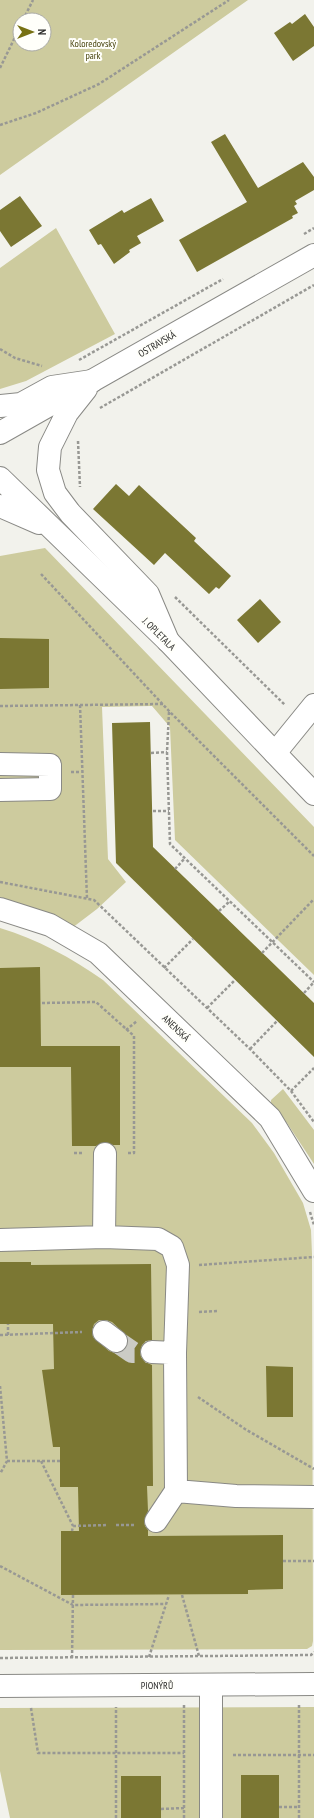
<svg xmlns="http://www.w3.org/2000/svg" width="314" height="1818" viewBox="0 0 314 1818" font-family="'PT Sans Narrow',sans-serif">
<style>
.green{fill:#cdcb9e;fill-rule:evenodd}
.building{fill:#7b7733;fill-rule:evenodd}
.lines{fill:none;stroke-linecap:round;stroke-linejoin:round}
.minor-tunnel{stroke:#cbcbc5;stroke-width:22;stroke-dasharray:22 11;stroke-linecap:butt}
.minor-casing{stroke:#898985;stroke-width:24}
.major-casing{stroke:#898985;stroke-width:24}
.path{stroke:#989894;stroke-width:2.5;stroke-dasharray:3 2;stroke-linecap:butt}
.minor{stroke:#fff;stroke-width:22}
.major{stroke:#fff;stroke-width:22}
.labels{text-anchor:middle;dominant-baseline:central;stroke-width:4;stroke-linejoin:round;paint-order:stroke}
.park-label{font-size:10px;fill:#48440e;stroke:#fffffa}
.street-label{font-size:10px;fill:#2d2d2b;stroke:#fffffa}
</style>
<rect width="100%" height="100%" fill="#f2f2ec"/>
<!-- green -->
<path class="green" d="M 0,0 L 248,0 L 0,175 ZM 20,20 L 44,20 L 44,44 L 20,44 Z
M 56,228 L 115,334 L 26,381 L 0,389 L 0,268 Z
M 45,548 L 314,827 L 314,975 L 175,840 L 170,727 L 152,706 L 102,707 L 108,859 L 126,882 L 97,909 L 72,928 L 51,915 L 0,897 L 0,556 Z
M 0,928 C 37,939 72,958 103,980 L 252,1123 L 274,1153 L 303,1203 L 311,1230 L 312,1254 L 313,1641 L 312,1646 L 307,1649 L 0,1650 Z
M 283,1089 L 314,1130 L 314,1164 L 287,1123 L 271,1104 L 271,1100 Z
M 314,1707 L 314,1818 L 10,1818 L 0,1771 L 0,1708 Z"/>
<!-- building -->
<path class="building" d="M 305,14 L 314,27 L 314,46 L 293,61 L 274,33 L 290,22 L 292,24 Z
M 225,134 L 258,188 L 303,162 L 314,177 L 314,190 L 295,201 L 297,204 L 294,206 L 298,213 L 292,216 L 293,218 L 197,272 L 179,240 L 247,202 L 211,142 Z
M 20,196 L 42,226 L 11,247 L 0,231 L 0,210 Z
M 151,198 L 164,221 L 137,236 L 141,243 L 129,250 L 130,252 L 114,264 L 101,244 L 98,245 L 89,230 L 122,210 L 124,213 Z
M 116,484 L 129,496 L 139,485 L 196,538 L 194,541 L 231,576 L 219,589 L 216,587 L 209,594 L 165,553 L 154,565 L 93,509 Z
M 260,599 L 281,622 L 258,643 L 237,620 Z
M 0,638 L 49,639 L 49,688 L 0,689 Z
M 150,722 L 153,847 L 314,1003 L 314,1057 L 116,863 L 112,723 Z
M 40,967 L 41,1046 L 120,1046 L 120,1145 L 113,1145 L 105,1142 L 96,1146 L 72,1146 L 71,1067 L 0,1067 L 0,968 Z
M 0,1262 L 31,1262 L 31,1265 L 151,1264 L 152,1340 L 146,1341 L 142,1345 L 140,1352 L 141,1357 L 145,1362 L 152,1365 L 153,1486 L 147,1486 L 148,1511 L 144,1521 L 145,1526 L 148,1530 L 148,1536 L 283,1535 L 283,1589 L 248,1590 L 248,1594 L 61,1595 L 61,1531 L 79,1531 L 78,1487 L 60,1487 L 60,1447 L 53,1447 L 42,1370 L 54,1369 L 53,1324 L 0,1324 ZM 106,1320 L 112,1322 L 127,1336 L 128,1343 L 126,1349 L 121,1352 L 115,1353 L 109,1351 L 93,1337 L 92,1331 L 94,1324 L 99,1320 Z
M 266,1366 L 293,1367 L 293,1417 L 267,1417 Z
M 241,1775 L 279,1775 L 279,1818 L 241,1818 Z
M 121,1776 L 161,1776 L 161,1818 L 121,1818 Z"/>
<g class="lines">
<!-- minor-tunnel -->
<path class="minor-tunnel" d="M 116,1341 L 132,1352 L 152,1352"/>
<!-- minor casing -->
<g class="minor-casing">
<path id="minor" d="M 86,389 L 67,413 L 50,447 L 48,470 L 55,493 L 70,513 L 148,594 L 168,641
M 0,433 L 314,255
M 275,753 L 314,705
M 0,764 L 50,765 L 50,789 L 0,790
M 0,909 L 50,925 L 98,953 L 270,1118 L 314,1191
M 104,1237 L 105,1154
M 0,1240 L 104,1237 L 158,1239 L 172,1247 L 178,1265 L 175,1353 L 176,1491 L 236,1496 L 314,1497
M 104,1332 L 116,1341
M 152,1352 L 175,1353
M 156,1521 L 176,1491
M 211,1685 L 211,1818
M 0,1686 L 314,1684"/>
</g>
<!-- major casing -->
<g class="major-casing">
<path id="major" d="M 0,406 L 21,404 L 52,387 L 92,381
M 0,478 L 168,641 L 314,794
M 0,506 L 39,523"/>
</g>
<!-- path -->
<path class="path" d="M 23,20 L 33,0
M 0,68 L 20,27
M 0,125 L 36,113 L 99,84 L 229,0
M 304,234 L 314,228
M 0,349 L 15,358 L 42,366
M 79,360 L 223,279
M 100,408 L 314,285
M 78,441 L 80,487
M 41,574 L 169,711 L 314,856
M 175,597 L 285,705
M 80,705 L 87,899
M 0,706 L 163,704
M 169,712 L 167,752 L 170,844 L 314,982
M 151,753 L 167,752
M 71,772 L 81,772
M 153,811 L 169,811
M 175,869 L 185,858
M 0,882 L 94,900 L 250,1049 L 291,1091 L 314,1122
M 219,911 L 230,901
M 262,953 L 314,899
M 164,968 L 193,939
M 304,993 L 314,982
M 42,1003 L 96,1002 L 134,1036 L 134,1153 L 127,1153
M 207,1008 L 235,980
M 126,1030 L 137,1021
M 250,1049 L 277,1021
M 291,1091 L 314,1068
M 74,1153 L 84,1153
M 310,1212 L 314,1225
M 199,1265 L 314,1257
M 199,1312 L 218,1311
M 0,1335 L 82,1332
M 8,1335 L 8,1324
M 0,1386 L 7,1461 L 0,1474
M 198,1397 L 245,1429 L 314,1469
M 7,1461 L 60,1461
M 41,1461 L 73,1526 L 72,1531
M 116,1525 L 136,1525
M 73,1526 L 108,1525
M 283,1561 L 314,1561
M 0,1566 L 73,1605 L 166,1604
M 182,1595 L 199,1656
M 149,1657 L 169,1595
M 0,1658 L 311,1655 L 314,1652
M 72,1658 L 73,1595
M 299,1705 L 299,1818
M 31,1708 L 38,1753 L 184,1753
M 233,1755 L 314,1755
M 279,1807 L 299,1807
M 161,1809 L 184,1808
M 116,1818 L 116,1707
M 184,1818 L 184,1705"/>
<!-- minor -->
<use href="#minor" class="minor"/>
<!-- major -->
<use href="#major" class="major"/>
</g>
<g class="labels">
<!-- park labels -->
<g class="park-label">
<text x="93" y="43">Koloredovský<tspan x="93" dy="12">park</tspan></text>
</g>
<!-- street labels -->
<g class="street-label">
<text transform="translate(157 344) rotate(-30)">OSTRAVSKÁ</text>
<text transform="translate(159 634) rotate(45)">J. OPLETALA</text>
<text transform="translate(176 1028) rotate(44)">ANENSKÁ</text>
<text x="157" y="1685">PIONÝRŮ</text>
</g>
</g>
<!-- north arrow -->
<g transform="translate(32 32) rotate(90)"><circle r="19" fill="#fffffa" stroke="#ababa7"/>
<path d="M0-3L7 15L0 10L-7 15Z" fill="#777113"/>
<text y="-6" font-size="11" font-weight="bold" text-anchor="middle" fill="#2d2d2b">N</text>
</g>
</svg>
